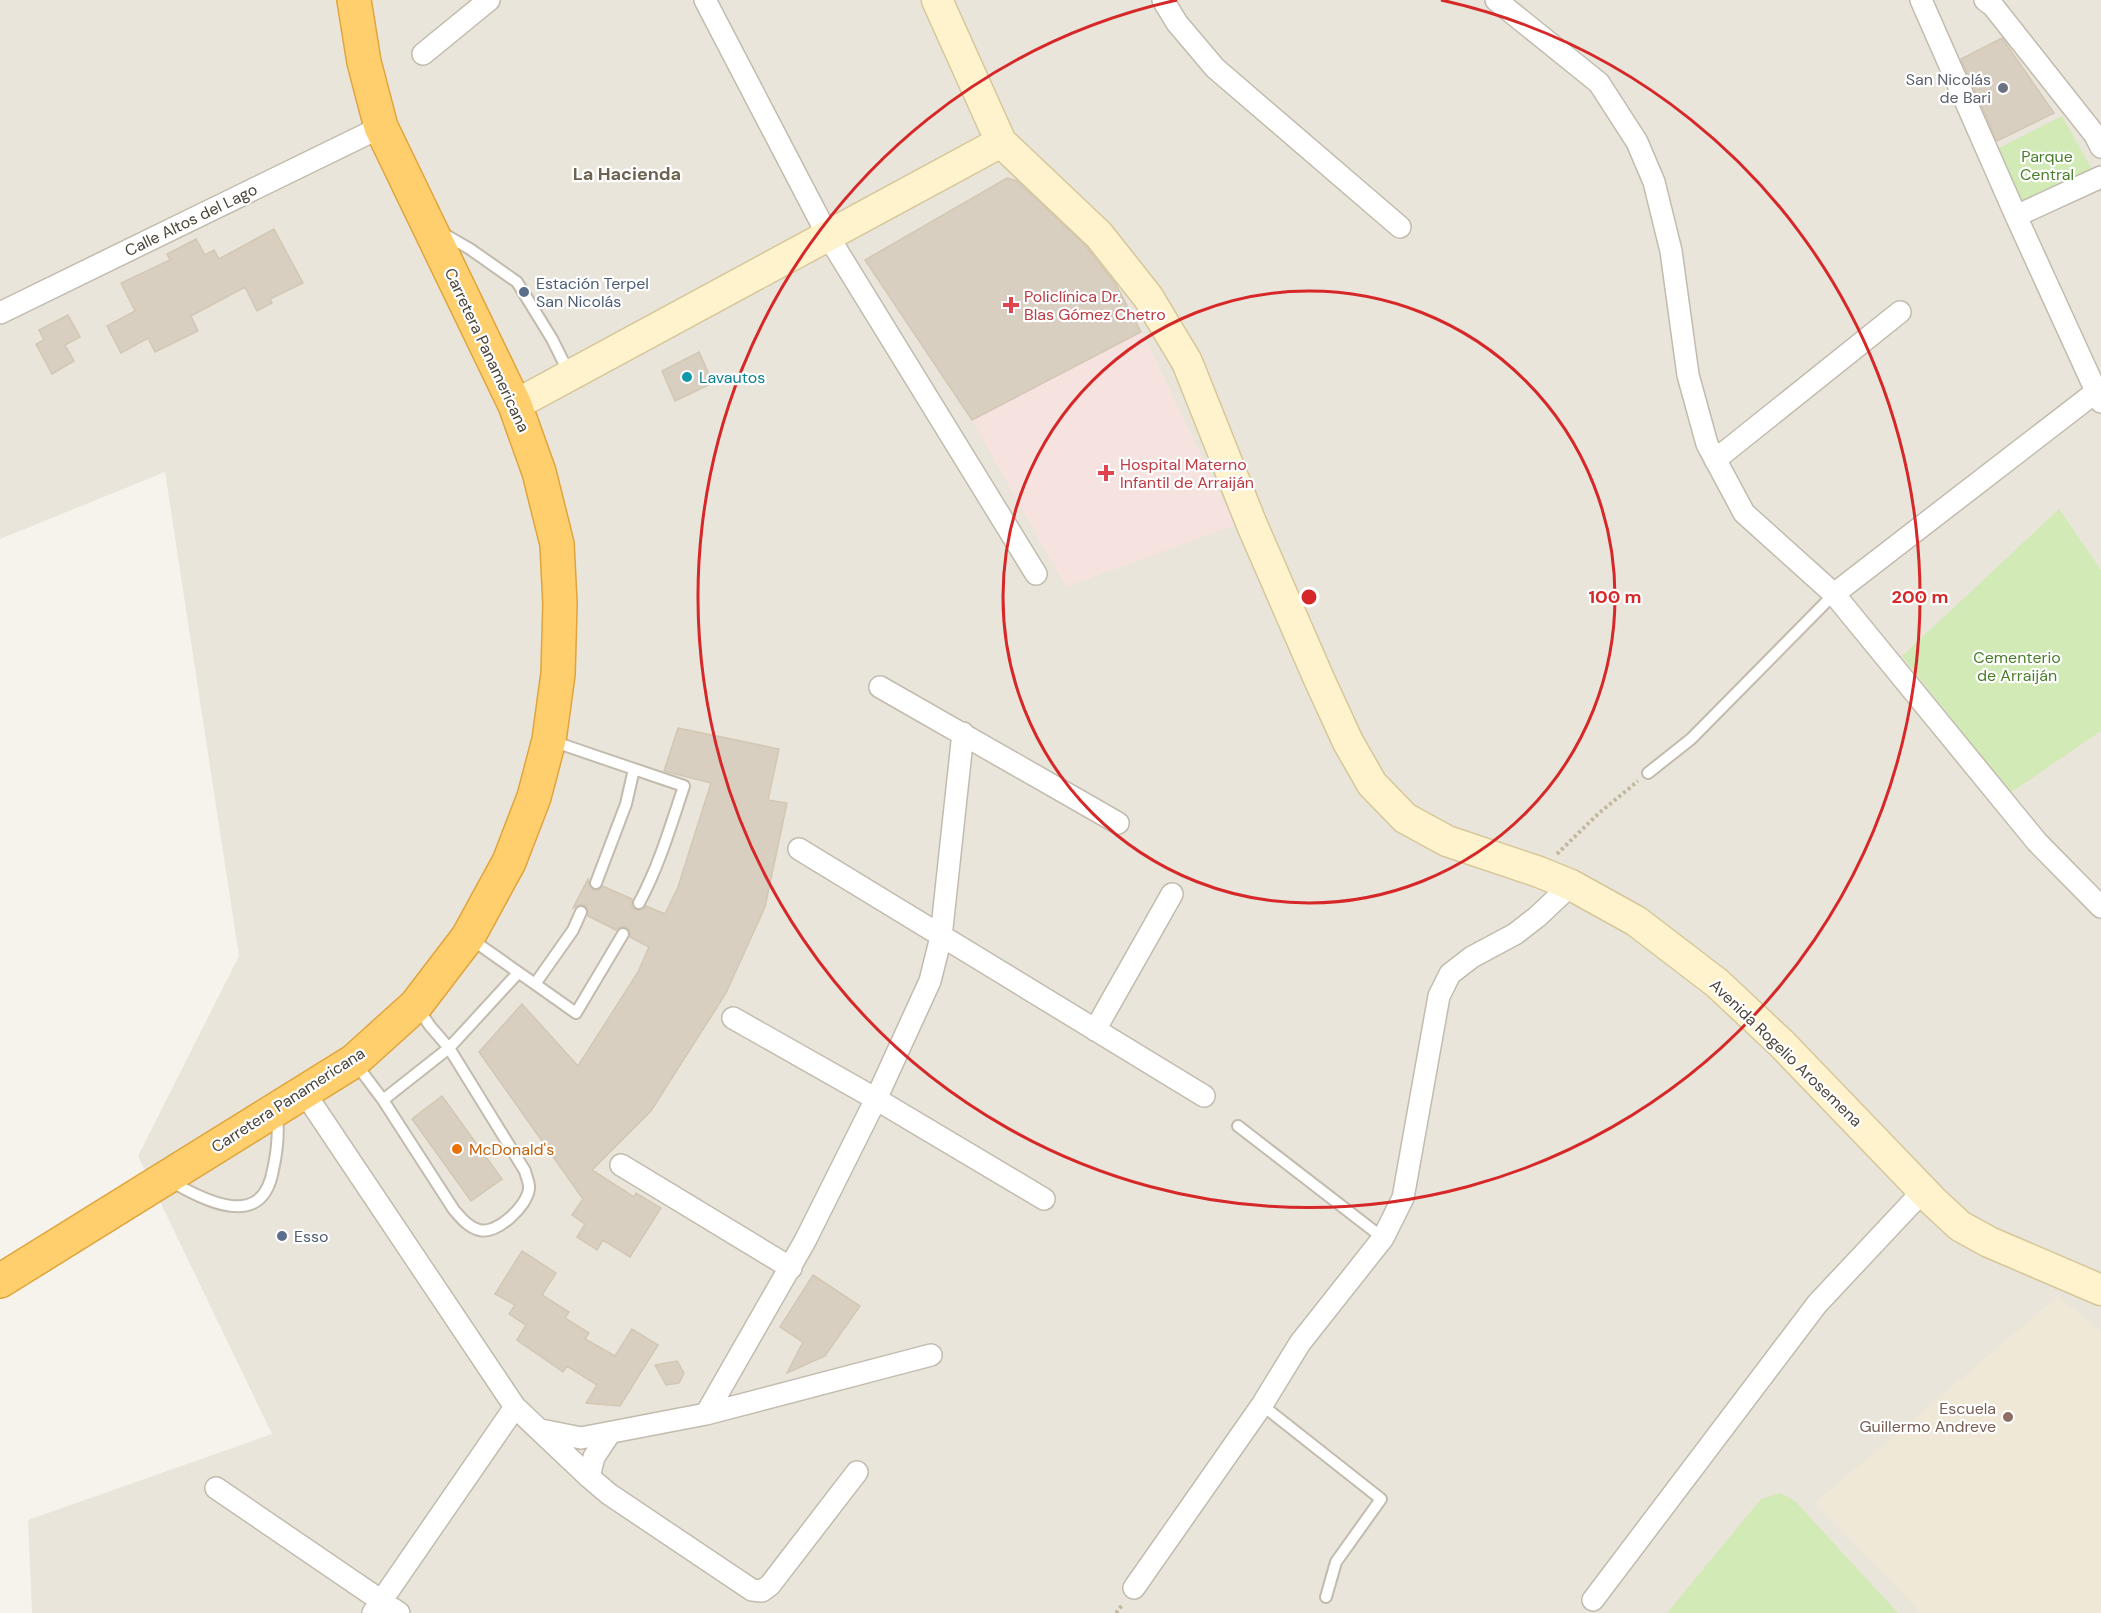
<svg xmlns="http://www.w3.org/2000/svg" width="2101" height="1613" viewBox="0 0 2101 1613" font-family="'DM Sans',sans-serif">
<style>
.residential{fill:#eae5da}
.education{fill:#efe8d6}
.medical{fill:#f6e3e0}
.green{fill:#d2eab5}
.building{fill:#d8cfc1;stroke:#d3c7b4;stroke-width:1.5}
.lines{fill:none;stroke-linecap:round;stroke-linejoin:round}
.lane-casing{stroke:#c2bbae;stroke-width:14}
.street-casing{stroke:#c2bbae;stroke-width:24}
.secondary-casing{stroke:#d6c79b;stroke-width:33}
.highway-casing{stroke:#e0a43c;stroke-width:36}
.path{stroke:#c4b79f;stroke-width:4;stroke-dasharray:3 3;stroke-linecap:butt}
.lane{stroke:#fff;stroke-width:10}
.street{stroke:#fff;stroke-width:21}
.secondary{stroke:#fff3cd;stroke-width:30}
.highway{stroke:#ffcf6e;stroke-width:33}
.ring{fill:none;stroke:#d62828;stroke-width:3}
.worship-dot{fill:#6b7280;stroke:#fff;stroke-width:2}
.service-dot{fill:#5c6f8a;stroke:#fff;stroke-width:2}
.health-dot{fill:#e0444e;stroke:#fff;stroke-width:2}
.culture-dot{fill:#0f9aa8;stroke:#fff;stroke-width:2}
.food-dot{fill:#e8710a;stroke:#fff;stroke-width:2}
.education-dot{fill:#8d6e63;stroke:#fff;stroke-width:2}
.labels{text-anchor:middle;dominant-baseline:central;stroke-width:4.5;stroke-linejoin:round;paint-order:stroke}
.worship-label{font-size:16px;fill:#5b616d;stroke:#fff;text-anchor:end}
.park-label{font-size:16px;fill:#4a7f2a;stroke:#fff}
.street-label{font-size:16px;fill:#4b4439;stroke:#fff}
.service-label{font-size:16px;fill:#4e5e75;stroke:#fff;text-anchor:start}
.health-label{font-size:16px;fill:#be3a42;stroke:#fff;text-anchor:start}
.culture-label{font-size:16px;fill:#0d838f;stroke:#fff;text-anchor:start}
.food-label{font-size:16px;fill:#c56008;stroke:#fff;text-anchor:start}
.education-label{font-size:16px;fill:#785e54;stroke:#fff;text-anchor:end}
.neighbourhood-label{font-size:18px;font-weight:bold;fill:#6e6250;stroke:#fff}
.centre{fill:#d62828;stroke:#fff;stroke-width:3}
.ring-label{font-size:18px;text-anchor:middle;font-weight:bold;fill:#d62828;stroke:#fff;stroke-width:4.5;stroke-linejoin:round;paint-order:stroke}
</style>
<rect width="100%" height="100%" fill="#f6f3ec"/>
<!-- residential -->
<path class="residential" d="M 0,0 L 2101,0 L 2101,1613 L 32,1613 L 28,1520 L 272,1434 L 138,1156 L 239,956 L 165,472 L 0,539 Z"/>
<!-- education -->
<path class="education" d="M 2058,1296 L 2101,1332 L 2101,1613 L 1921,1613 L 1815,1503 Z"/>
<!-- medical -->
<path class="medical" d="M 1141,331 L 1235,525 L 1066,587 L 972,420 Z"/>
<!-- green -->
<path class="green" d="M 2062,116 L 2099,182 L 2027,214 L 1997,149 Z
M 2059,509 L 2101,570 L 2101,731 L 2010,793 L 1902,656 Z
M 1780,1493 L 1795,1501 L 1898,1613 L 1667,1613 L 1761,1499 Z"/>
<!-- building -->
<path class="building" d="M 2002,38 L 2054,113 L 1997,141 L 1961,59 Z
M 1007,178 L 1017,181 L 1084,244 L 1115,283 L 1141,332 L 972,420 L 865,260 Z
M 274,229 L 303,283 L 270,299 L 272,303 L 257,311 L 245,287 L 191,316 L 198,331 L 155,352 L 148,338 L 121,353 L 107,326 L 135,311 L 121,283 L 170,260 L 167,254 L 196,239 L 205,255 L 214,250 L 219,259 Z
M 68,315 L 80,337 L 65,345 L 74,361 L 52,374 L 36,344 L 44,340 L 39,330 Z
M 699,352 L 713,383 L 675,401 L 662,371 Z
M 678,728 L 779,749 L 768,800 L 787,803 L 765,907 L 726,993 L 651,1111 L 592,1170 L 634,1197 L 636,1193 L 661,1208 L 630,1257 L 603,1240 L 597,1250 L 577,1237 L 585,1224 L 572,1215 L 583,1199 L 479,1052 L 522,1004 L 578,1066 L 638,972 L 649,947 L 630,937 L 630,931 L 626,927 L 620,927 L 616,930 L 588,916 L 588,911 L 585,905 L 580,905 L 573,908 L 588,879 L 589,885 L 593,890 L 598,890 L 603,886 L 632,899 L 632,907 L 636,910 L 643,910 L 646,906 L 665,914 L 678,887 L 711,783 L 664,771 Z
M 442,1096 L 502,1179 L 471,1201 L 412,1119 Z
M 522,1251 L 556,1273 L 542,1295 L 569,1312 L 565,1318 L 589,1333 L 585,1339 L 615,1356 L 632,1329 L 658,1345 L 620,1406 L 586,1403 L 597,1385 L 567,1366 L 563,1372 L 517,1340 L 526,1325 L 509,1314 L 515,1305 L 495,1294 Z
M 813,1275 L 860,1306 L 825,1356 L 787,1373 L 803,1342 L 780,1327 Z
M 677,1361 L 684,1373 L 679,1383 L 666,1385 L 655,1365 Z"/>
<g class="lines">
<!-- lane casing -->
<g class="lane-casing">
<path id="lane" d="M 444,234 L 470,249 L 517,282 L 552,339 L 570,375
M 552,741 L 634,769 L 626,804 L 596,883
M 634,769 L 684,786 C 671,825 659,866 639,903
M 1648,773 L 1691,739 L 1834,594
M 471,939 L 535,984 L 573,930 L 581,912
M 535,984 L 576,1013 L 623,934
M 356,1064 L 383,1100 L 454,1210 C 461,1218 468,1227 479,1230 C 497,1235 527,1206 529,1189 C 530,1184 526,1176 525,1171 L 449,1048 L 430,1026 L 417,1007
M 383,1100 L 449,1048 L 518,973
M 1238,1126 L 1383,1238
M 170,1181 C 206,1201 262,1231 273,1170 C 277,1152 279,1134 277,1115
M 1262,1405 L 1381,1499 L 1336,1562 L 1326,1597"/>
</g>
<!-- street casing -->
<g class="street-casing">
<path id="street" d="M 705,0 L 828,236 L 1036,574
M 1163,0 L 1177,23 L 1215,68 L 1400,227
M 1496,0 L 1599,83 L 1637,142 L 1654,182 L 1671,251 L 1688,375 L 1707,444 L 1744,513 L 1834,594 L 2037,842 L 2101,907
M 1921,0 L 2016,216 L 2101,402
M 1985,0 L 1993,6 L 2095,135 L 2101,147
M 423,54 L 489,0
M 2016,216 L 2101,177
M 0,313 L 381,127
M 1715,460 L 1900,312
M 1834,594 L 2097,391
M 880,687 L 1118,823
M 799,849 L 1204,1096
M 733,1018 L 876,1099 L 1044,1199
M 1095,1030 L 1172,894
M 304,1092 L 515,1407 L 589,1477 L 609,1494 L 752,1590 L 762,1591 L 770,1585 L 857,1472
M 621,1165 L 791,1268
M 706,1414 L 805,1241 L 876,1099 L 930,981 L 941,937 L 963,733
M 541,1430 L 581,1438 L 706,1414 L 931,1355
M 589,1477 L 594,1457 L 610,1433
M 216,1488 L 399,1613
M 1134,1588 L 1262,1405 L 1300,1343 L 1383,1238 L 1403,1198 L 1439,996 L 1450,974 L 1472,957 L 1515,934 L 1537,917 L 1571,885
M 1593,1600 L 1817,1304 L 1923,1191
M 373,1613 L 515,1407"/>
</g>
<!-- secondary casing -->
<g class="secondary-casing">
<path id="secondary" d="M 937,0 L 1001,142 L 1099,235 L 1148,297 L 1187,362 L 1252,525 L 1319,679 L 1348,742 L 1372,784 L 1405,818 L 1447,841 L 1539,872 L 1571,885 L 1636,921 L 1717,983 L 1781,1043 L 1933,1201 L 1960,1226 L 1989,1242 L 2101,1290
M 515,405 L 1001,142"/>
</g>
<!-- highway casing -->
<g class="highway-casing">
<path id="highway" d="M 0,1281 L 354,1061 L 416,1005 L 468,937 L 509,862 L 534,797 L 549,740 L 558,674 L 560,604 L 557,544 L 539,472 L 515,405 L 381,127 L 364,62 L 354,0"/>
</g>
<!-- path -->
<path class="path" d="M 1557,854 L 1598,814 L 1638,781
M 1116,1613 L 1123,1604"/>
<!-- lane -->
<use href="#lane" class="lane"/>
<!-- street -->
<use href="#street" class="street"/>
<!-- secondary -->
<use href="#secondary" class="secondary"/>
<!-- highway -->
<use href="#highway" class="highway"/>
</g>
<!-- distance rings -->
<g class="ring">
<circle cx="1309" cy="597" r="306"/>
<path d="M1441 0A611 611 0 1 1 1177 0"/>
</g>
<!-- markers -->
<circle class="worship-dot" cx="2003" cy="88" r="6"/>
<g class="service-dot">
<circle cx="524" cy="292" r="6"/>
<circle cx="282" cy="1236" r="6"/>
</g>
<g class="health-dot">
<path d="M1008 296h6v6h6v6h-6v6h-6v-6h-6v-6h6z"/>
<path d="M1103 464h6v6h6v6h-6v6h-6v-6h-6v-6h6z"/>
</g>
<circle class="culture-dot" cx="687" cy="377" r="6"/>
<circle class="food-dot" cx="457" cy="1149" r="6"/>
<circle class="education-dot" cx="2008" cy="1417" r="6"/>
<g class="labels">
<!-- worship labels -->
<g class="worship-label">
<text x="1991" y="79">San Nicolás<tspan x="1991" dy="18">de Bari</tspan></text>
</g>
<!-- park labels -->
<g class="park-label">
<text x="2047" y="156">Parque<tspan x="2047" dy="18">Central</tspan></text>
<text x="2017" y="657">Cementerio<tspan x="2017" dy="18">de Arraiján</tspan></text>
</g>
<!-- street labels -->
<g class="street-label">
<text transform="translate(191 220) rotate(-26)">Calle Altos del Lago</text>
<text transform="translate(487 350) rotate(65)">Carretera Panamericana</text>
<text transform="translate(1786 1053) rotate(44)">Avenida Rogelio Arosemena</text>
<text transform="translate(288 1100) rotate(-33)">Carretera Panamericana</text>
</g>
<!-- service labels -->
<g class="service-label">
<text x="536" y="283">Estación Terpel<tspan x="536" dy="18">San Nicolás</tspan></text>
<text x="294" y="1236">Esso</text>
</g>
<!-- health labels -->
<g class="health-label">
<text x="1024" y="296">Policlínica Dr.<tspan x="1024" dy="18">Blas Gómez Chetro</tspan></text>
<text x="1120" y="464">Hospital Materno<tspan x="1120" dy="18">Infantil de Arraiján</tspan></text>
</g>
<!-- culture labels -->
<g class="culture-label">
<text x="699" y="377">Lavautos</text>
</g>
<!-- food labels -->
<g class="food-label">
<text x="469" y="1149">McDonald's</text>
</g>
<!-- education labels -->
<g class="education-label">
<text x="1996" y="1408">Escuela<tspan x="1996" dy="18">Guillermo Andreve</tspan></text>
</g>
<!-- neighbourhood labels -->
<g class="neighbourhood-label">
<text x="627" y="174">La Hacienda</text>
</g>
</g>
<circle cx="1309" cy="597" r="9" class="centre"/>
<g class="ring-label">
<text x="1615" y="603">100 m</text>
<text x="1920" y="603">200 m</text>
</g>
</svg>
